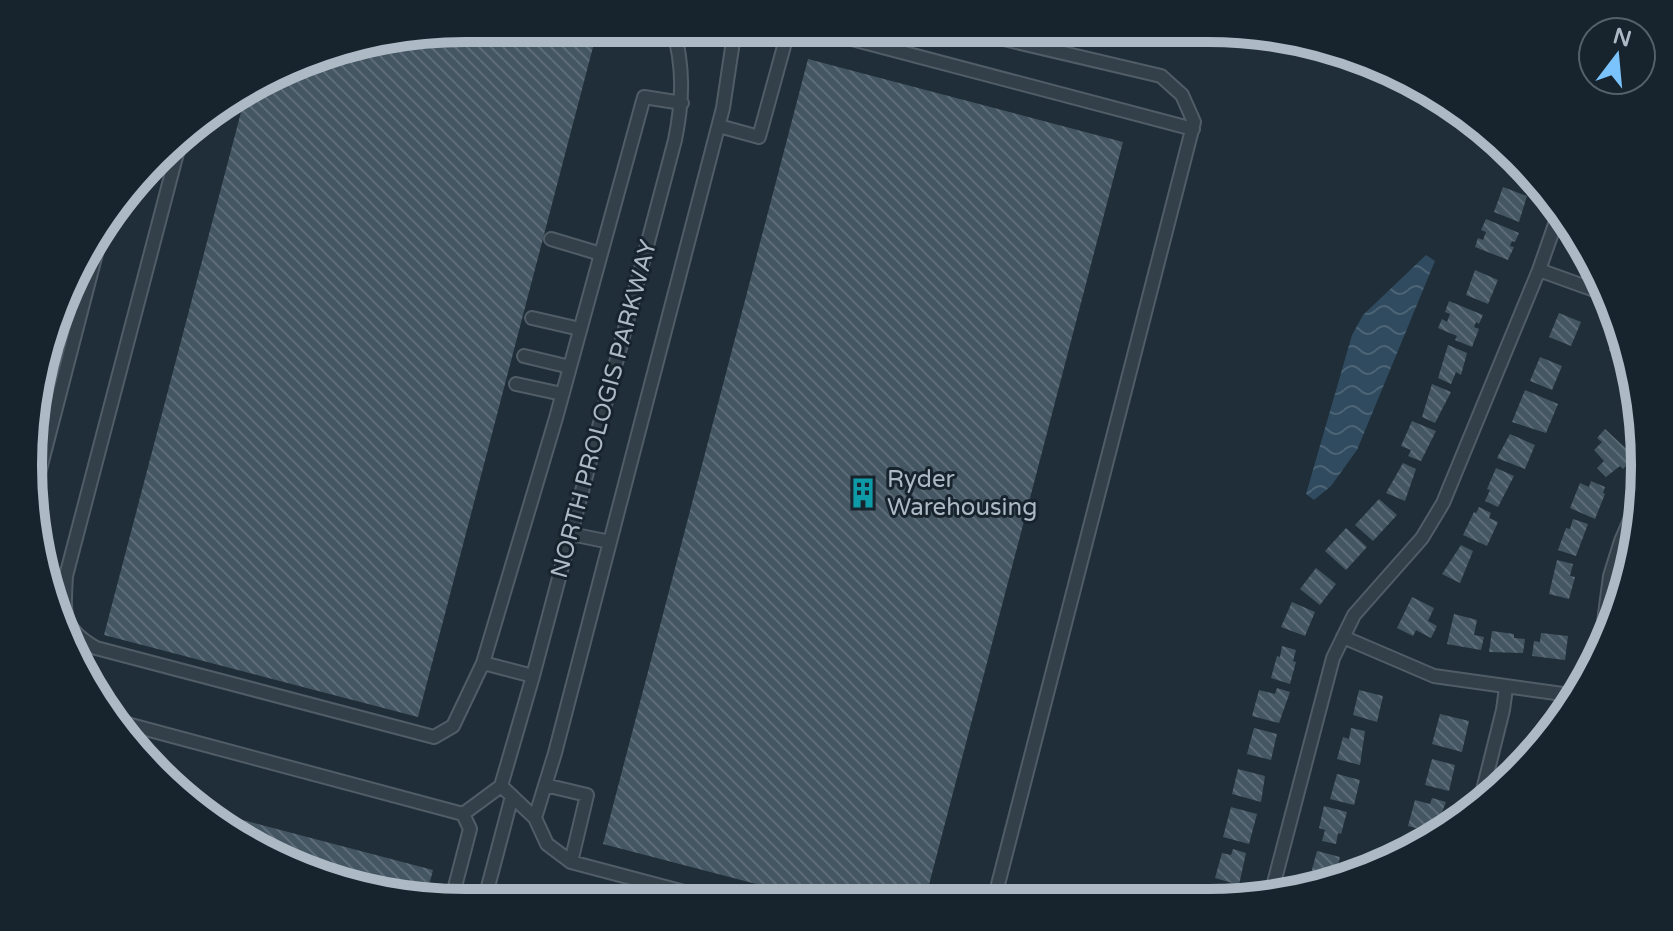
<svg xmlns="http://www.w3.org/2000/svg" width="1673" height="931" viewBox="0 0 1673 931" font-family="'Varela Round',sans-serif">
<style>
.water{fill:url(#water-waves)}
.building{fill:url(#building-back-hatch)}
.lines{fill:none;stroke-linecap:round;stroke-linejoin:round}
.minor-casing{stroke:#505d67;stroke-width:16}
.minor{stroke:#333f49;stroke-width:12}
.labels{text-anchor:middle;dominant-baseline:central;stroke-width:6;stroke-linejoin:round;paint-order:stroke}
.street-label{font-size:24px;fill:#adbac6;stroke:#18242d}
.poi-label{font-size:24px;fill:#adbac6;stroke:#18242d;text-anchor:start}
.rim{fill:none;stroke:#adbac6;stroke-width:10}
</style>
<defs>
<pattern id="water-waves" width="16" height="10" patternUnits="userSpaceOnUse" patternTransform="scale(2)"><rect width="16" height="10" fill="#304b5f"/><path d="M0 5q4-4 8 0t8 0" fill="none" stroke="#4b6374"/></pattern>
<pattern id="building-back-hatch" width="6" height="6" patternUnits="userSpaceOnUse" patternTransform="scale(2)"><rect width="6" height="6" fill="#455663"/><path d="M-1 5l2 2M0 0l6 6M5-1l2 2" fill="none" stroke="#5d6c78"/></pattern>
</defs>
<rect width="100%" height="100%" fill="#1f2e38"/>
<!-- water -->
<path class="water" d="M 1426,255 L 1435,261 L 1357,450 L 1331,486 L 1314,500 L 1306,494 L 1352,335 L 1363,315 Z"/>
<!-- building -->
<path class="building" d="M 466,28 L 598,28 L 418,717 L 104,635 L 246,93 L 325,51 Z
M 808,59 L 1123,142 L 925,900 L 821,901 L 603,844 Z
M 1503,187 L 1527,196 L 1519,222 L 1494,212 Z
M 1486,219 L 1519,233 L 1515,242 L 1512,241 L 1510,246 L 1514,247 L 1508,260 L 1475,247 L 1478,238 L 1483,240 L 1486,232 L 1481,230 Z
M 1475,270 L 1498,280 L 1488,304 L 1466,295 Z
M 1449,301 L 1483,315 L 1479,324 L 1476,322 L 1474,327 L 1479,329 L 1472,347 L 1455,340 L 1457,336 L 1438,328 L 1442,319 L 1447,322 L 1450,314 L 1445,312 Z
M 1559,313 L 1581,322 L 1571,346 L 1549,337 Z
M 1613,332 L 1621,334 L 1630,357 L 1609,351 Z
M 1448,345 L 1467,353 L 1461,375 L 1456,372 L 1451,384 L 1438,378 Z
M 1540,357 L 1562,366 L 1552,390 L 1530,381 Z
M 1432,384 L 1451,392 L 1435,423 L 1422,417 Z
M 1525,390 L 1558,404 L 1546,433 L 1512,422 Z
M 1412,421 L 1436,431 L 1421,461 L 1408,456 L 1411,450 L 1401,446 Z
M 1605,429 L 1635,457 L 1623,469 L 1620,466 L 1606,477 L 1597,468 L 1604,461 L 1594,450 L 1602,442 L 1597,438 Z
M 1510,434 L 1535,445 L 1525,469 L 1497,458 Z
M 1403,463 L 1416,469 L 1405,501 L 1386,493 Z
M 1496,468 L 1514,476 L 1498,507 L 1485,501 L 1490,490 L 1487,489 Z
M 1591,481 L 1605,487 L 1603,493 L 1605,494 L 1595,519 L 1570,508 L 1580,483 L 1589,487 Z
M 1379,499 L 1397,515 L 1373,541 L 1355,525 Z
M 1479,507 L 1491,513 L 1489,518 L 1498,522 L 1487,546 L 1463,535 L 1474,512 L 1476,513 Z
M 1573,519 L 1588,524 L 1576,556 L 1558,550 L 1566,528 L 1570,529 Z
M 1346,528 L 1367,547 L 1346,570 L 1325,551 Z
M 1461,545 L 1473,551 L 1460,583 L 1442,574 Z
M 1557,560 L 1573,564 L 1570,576 L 1575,577 L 1569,599 L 1549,594 Z
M 1316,568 L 1336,584 L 1320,605 L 1300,589 Z
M 1412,597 L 1434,608 L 1428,621 L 1437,626 L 1431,638 L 1416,630 L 1413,636 L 1397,628 Z
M 1292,602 L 1315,612 L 1305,636 L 1281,627 Z
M 1454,614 L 1477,620 L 1474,635 L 1484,637 L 1481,650 L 1447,644 Z
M 1492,631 L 1514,634 L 1514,638 L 1525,639 L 1523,653 L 1489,652 Z
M 1541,633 L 1568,636 L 1565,660 L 1532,656 L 1534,641 L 1540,642 Z
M 1282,646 L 1296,650 L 1293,661 L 1296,662 L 1290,684 L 1271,678 L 1277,656 L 1280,657 Z
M 1277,688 L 1290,692 L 1279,723 L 1252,716 L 1259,690 L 1275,694 Z
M 1359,690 L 1383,696 L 1377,722 L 1353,715 Z
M 1440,714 L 1469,721 L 1462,752 L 1432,744 Z
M 1535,727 L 1551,731 L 1533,753 L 1529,752 Z
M 1254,728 L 1277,734 L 1271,760 L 1247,754 Z
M 1351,728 L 1365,731 L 1360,765 L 1337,759 L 1343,737 L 1349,739 Z
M 1432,759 L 1455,765 L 1449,791 L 1425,785 Z
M 1238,769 L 1265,776 L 1261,802 L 1232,794 Z
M 1337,774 L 1360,780 L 1354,805 L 1330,799 Z
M 1432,798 L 1446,802 L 1434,833 L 1408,826 L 1415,800 L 1430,804 Z
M 1324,806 L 1347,812 L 1341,834 L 1338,833 L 1336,844 L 1322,841 L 1325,830 L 1319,828 Z
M 1231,807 L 1257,814 L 1249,844 L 1223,837 Z
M 205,810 L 433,870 L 425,900 L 325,880 L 246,844 Z
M 1406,836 L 1426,841 L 1401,854 Z
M 1233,849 L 1246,853 L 1239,885 L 1215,878 L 1222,853 L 1231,855 Z
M 1317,851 L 1340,857 L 1334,883 L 1310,877 Z
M 1221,888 L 1234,892 L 1232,899 L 1218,899 Z"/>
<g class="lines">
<!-- minor casing -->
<g class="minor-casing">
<path id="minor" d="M 810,28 L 1193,129
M 961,29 L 1161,76 L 1182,95 L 1194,122 L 994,900
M 719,126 L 759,137 L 789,28
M 181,138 L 66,576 C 64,614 61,628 96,648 L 434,737 L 453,726 L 483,663 L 533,676
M 551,239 L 601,254
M 1539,270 L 1600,292
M 532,318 L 580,329
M 524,356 L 570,367
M 516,384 L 562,394
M 31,504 L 105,219
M 571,534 L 610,542
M 1343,637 L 1434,676 L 1577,696
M 1602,637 L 1610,576 L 1621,541 L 1640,497
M 483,663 L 556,418 L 644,97 L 682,103
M 116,721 L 463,814
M 545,785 L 587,795 L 571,862
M 501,786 L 533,676 L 675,140 C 683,101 684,67 673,28
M 501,786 L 535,818 L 547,844 L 571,862 L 718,901
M 1479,806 L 1503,710 L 1506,688
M 535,818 L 555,753 L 723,108 L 735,28
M 1270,898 L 1333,658 L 1354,615 L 1422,538 L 1443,503 L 1539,270 L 1560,210
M 451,902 L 470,829 L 463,814 L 501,786
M 484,902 L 512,796"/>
</g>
<!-- minor -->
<use href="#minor" class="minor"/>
</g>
<!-- icons -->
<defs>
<g id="building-bare" transform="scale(2.4)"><path d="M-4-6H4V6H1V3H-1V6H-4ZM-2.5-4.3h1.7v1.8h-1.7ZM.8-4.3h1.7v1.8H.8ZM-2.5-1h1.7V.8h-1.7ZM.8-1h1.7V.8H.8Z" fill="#0f9aa8" stroke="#18242d" stroke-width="2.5" paint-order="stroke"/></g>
</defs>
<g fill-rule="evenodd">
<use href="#building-bare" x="863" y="493"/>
</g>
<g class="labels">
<!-- street labels -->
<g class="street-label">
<text transform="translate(604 409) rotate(-75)">NORTH PROLOGIS PARKWAY</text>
</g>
<!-- poi labels -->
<g class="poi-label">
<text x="887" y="479">Ryder<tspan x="887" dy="28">Warehousing</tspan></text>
</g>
</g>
<!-- crop -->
<path d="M0 0H1673V931H0ZM465 42H1208A423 423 0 0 1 1631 465V466A423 423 0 0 1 1208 889H465A423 423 0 0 1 42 466V465A423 423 0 0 1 465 42Z" fill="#18242d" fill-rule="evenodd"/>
<path class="rim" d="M465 42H1208A423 423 0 0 1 1631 465V466A423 423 0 0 1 1208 889H465A423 423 0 0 1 42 466V465A423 423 0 0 1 465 42Z"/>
<!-- north arrow -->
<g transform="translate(1617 56) rotate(16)"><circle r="38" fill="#18242d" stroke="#54606a" stroke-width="2"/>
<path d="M0-6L14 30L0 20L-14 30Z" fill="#7ac3fd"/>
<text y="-12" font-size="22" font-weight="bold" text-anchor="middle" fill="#adbac6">N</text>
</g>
</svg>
